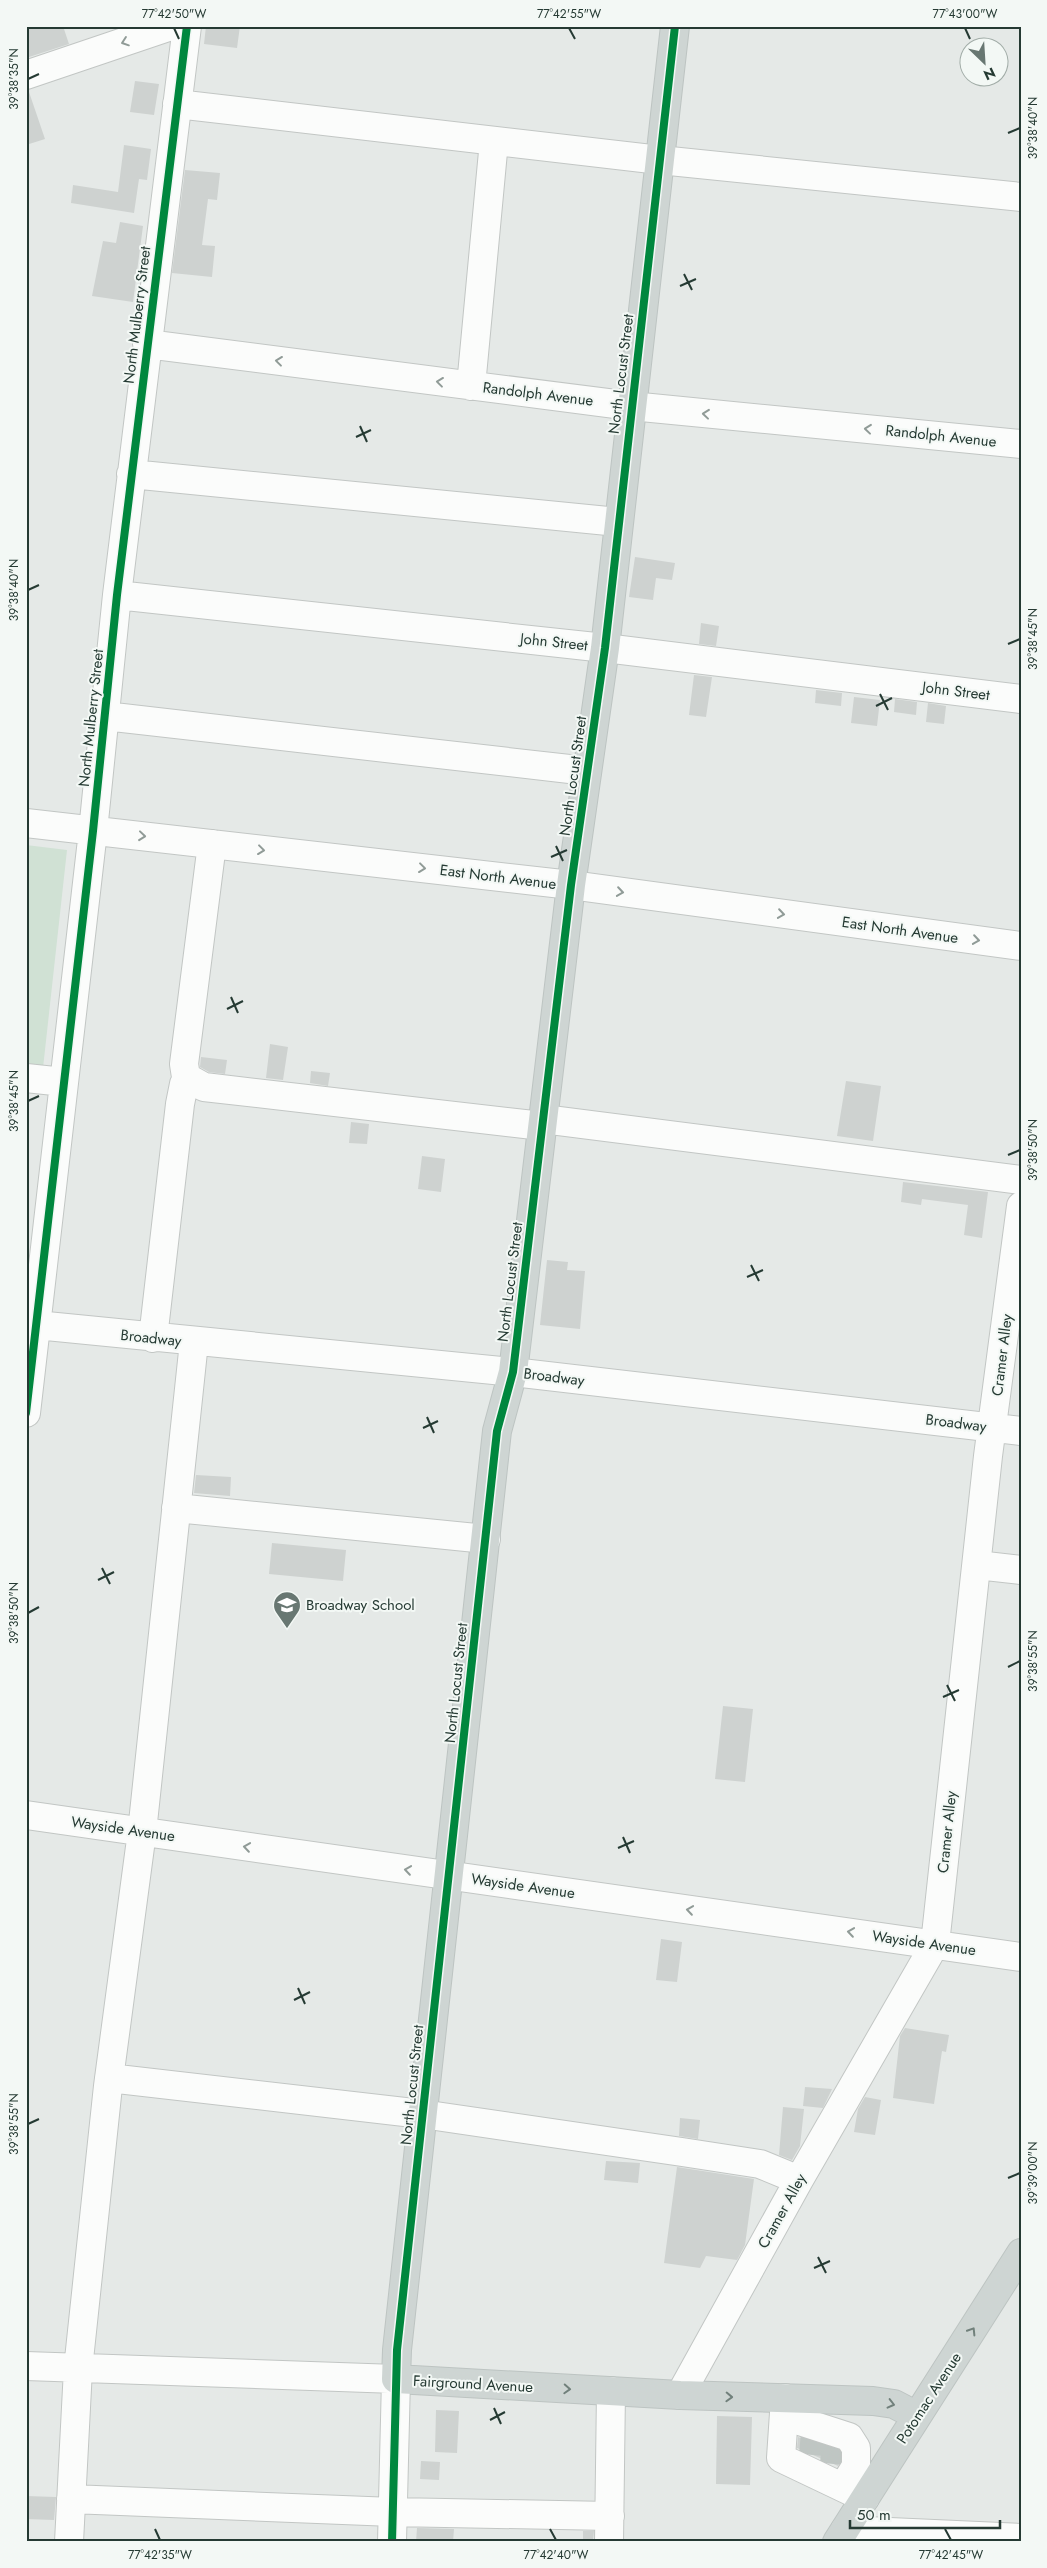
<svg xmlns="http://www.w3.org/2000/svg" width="1047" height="2568" viewBox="0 0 1047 2568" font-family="Jost,sans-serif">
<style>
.green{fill:#d0e1d4}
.building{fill:#ced2d0}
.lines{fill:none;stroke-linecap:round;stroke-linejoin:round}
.minor-tunnel{stroke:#bfc6c3;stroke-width:28;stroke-dasharray:28 14;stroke-linecap:butt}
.minor-casing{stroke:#c2c6c4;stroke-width:30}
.major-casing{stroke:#bdc4c2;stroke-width:30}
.minor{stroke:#fbfcfb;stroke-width:28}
.major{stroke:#ced5d3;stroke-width:28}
.cycleway-casing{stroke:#f3f8f5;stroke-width:11}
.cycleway{stroke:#00873e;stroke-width:8}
.oneway{stroke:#909b97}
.oneway2{stroke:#71807b}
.ticks{fill:none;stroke:#253a33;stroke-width:2}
.labels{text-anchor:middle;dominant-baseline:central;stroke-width:4;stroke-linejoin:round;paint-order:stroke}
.street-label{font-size:15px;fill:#253a33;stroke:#f3f8f5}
.poi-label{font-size:15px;fill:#253a33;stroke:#f3f8f5;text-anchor:start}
.neatline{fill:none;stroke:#253a33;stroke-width:2}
.ticks-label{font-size:12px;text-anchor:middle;fill:#253a33}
</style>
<rect width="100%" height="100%" fill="#e5e9e7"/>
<!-- green -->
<path class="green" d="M 26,845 L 67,850 L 43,1068 L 26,1066 Z"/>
<!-- building -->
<path class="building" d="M 26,26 L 63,26 L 69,44 L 26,58 Z
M 206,26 L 240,26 L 237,48 L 204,44 Z
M 135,81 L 159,84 L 154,115 L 130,112 Z
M 26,92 L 29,92 L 45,139 L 26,145 Z
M 124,145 L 151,149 L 147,180 L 139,179 L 134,213 L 71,203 L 73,185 L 118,192 Z
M 185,170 L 220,173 L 217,200 L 208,199 L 202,245 L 215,246 L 212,277 L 172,273 Z
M 120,222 L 143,226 L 133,302 L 92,296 L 103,241 L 116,243 Z
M 635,557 L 675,563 L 672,580 L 656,578 L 653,600 L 629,597 Z
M 701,623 L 719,626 L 716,646 L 699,644 Z
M 694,675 L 712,677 L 706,717 L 689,715 Z
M 816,690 L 842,693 L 841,706 L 815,703 Z
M 854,697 L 880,700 L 877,726 L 851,723 Z
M 895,699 L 917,702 L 916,715 L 894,712 Z
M 928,703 L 946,706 L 944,724 L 926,722 Z
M 270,1044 L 288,1047 L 283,1080 L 266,1078 Z
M 201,1057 L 227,1060 L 225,1074 L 209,1072 L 200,1067 Z
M 311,1071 L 330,1073 L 328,1086 L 310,1083 Z
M 846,1081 L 881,1086 L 873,1141 L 837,1136 Z
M 351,1122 L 369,1124 L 367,1144 L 349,1143 Z
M 422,1156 L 445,1159 L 441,1192 L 418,1189 Z
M 903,1182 L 988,1192 L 982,1238 L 964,1235 L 968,1205 L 922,1199 L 921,1205 L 901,1202 Z
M 547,1260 L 568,1262 L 567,1270 L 585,1271 L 580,1329 L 540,1325 Z
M 196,1475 L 231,1477 L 230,1496 L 194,1493 Z
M 272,1543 L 346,1550 L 343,1581 L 269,1574 Z
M 723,1706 L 753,1709 L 745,1782 L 715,1779 Z
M 661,1939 L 682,1942 L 677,1982 L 656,1980 Z
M 905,2028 L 949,2035 L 946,2052 L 942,2051 L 934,2104 L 893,2098 L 900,2036 Z
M 805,2087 L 832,2089 L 823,2108 L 803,2106 Z
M 865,2097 L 881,2100 L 875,2135 L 854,2132 L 858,2109 Z
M 783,2107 L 804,2109 L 800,2146 L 792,2160 L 779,2155 Z
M 680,2118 L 700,2120 L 698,2139 L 679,2136 Z
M 606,2161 L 640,2163 L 638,2183 L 604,2180 Z
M 677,2167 L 754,2179 L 745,2245 L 737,2260 L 706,2256 L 700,2268 L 664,2263 Z
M 436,2410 L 459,2411 L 457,2453 L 435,2452 Z
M 717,2416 L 752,2417 L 750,2485 L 716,2484 Z
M 798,2437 L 839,2450 L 840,2462 L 838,2466 L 797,2448 Z
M 421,2461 L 440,2462 L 439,2480 L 420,2479 Z
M 26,2496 L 56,2497 L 54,2520 L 26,2519 Z
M 417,2528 L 454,2529 L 453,2542 L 416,2542 Z
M 583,2531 L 594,2531 L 593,2540 L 583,2539 Z"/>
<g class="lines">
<!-- minor-tunnel -->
<path class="minor-tunnel" d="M 813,2455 L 815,2433
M 834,2464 L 836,2442"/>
<!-- minor casing -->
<g class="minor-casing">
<path id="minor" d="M 26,75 L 171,26
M 177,104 L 660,160 L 1021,197
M 147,344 L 631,406 L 1021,444
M 471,386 L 494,141
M 131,474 L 618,522
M 117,595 L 605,648 L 1021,699
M 105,716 L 587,771
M 26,823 L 571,885 L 1021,946
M 212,844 L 184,1064 L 186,1077 L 204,1087 L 542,1126
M 26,1078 L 64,1082
M 543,1119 L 1021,1180
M 26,1324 L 513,1372 L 1021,1431
M 153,1338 L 180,1104 L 184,1084 L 187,1079
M 26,1413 L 93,831 L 117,595 L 187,26
M 176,1508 L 486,1539
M 977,1565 L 1021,1570
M 26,1815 L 1021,1957
M 109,2078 L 422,2114 L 682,2152 L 760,2164 L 799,2180
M 26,2366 L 396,2379 L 392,2542
M 680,2395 L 799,2180 L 935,1944 L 988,1456 L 1021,1206
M 785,2398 L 781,2458 L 865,2498
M 784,2416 L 849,2437 L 856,2448 L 856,2466 L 843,2487
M 71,2499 L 393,2512 L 610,2516
M 845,2530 L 1021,2538
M 69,2542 L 78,2369 L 108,2086 L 142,1832 L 194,1342
M 609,2542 L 611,2391"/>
</g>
<!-- major casing -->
<g class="major-casing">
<path id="major" d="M 675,26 L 605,648 L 571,885 L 513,1372 L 497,1431 L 397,2350 L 396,2379 L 680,2395 L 873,2401 L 894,2404 L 917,2416
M 837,2542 L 1021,2253"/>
</g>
<!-- minor -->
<use href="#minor" class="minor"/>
<!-- major -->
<use href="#major" class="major"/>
<!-- cycleway casing -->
<g class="cycleway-casing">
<path id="cycleway" d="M 26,1413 L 93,831 L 117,595 L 187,26
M 392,2542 L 397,2350 L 497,1431 L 513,1372 L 571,885 L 605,648 L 675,26"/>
</g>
<!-- cycleway -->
<use href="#cycleway" class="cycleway"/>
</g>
<!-- one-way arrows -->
<defs><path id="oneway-chevron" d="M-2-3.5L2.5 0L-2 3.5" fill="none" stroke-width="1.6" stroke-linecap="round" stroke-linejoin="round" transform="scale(1.25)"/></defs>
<g class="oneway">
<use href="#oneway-chevron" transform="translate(125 42) rotate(161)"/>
<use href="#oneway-chevron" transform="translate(279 361) rotate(-173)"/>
<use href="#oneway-chevron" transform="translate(440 382) rotate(-173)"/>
<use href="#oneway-chevron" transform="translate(706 414) rotate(-174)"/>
<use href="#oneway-chevron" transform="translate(868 429) rotate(-174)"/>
<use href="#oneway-chevron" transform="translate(142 836) rotate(6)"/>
<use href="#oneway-chevron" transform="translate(261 850) rotate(7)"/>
<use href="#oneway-chevron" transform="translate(422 868) rotate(7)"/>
<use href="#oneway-chevron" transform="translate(620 892) rotate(8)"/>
<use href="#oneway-chevron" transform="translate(781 914) rotate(8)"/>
<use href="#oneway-chevron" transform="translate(976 940) rotate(8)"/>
<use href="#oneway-chevron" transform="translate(247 1847) rotate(-172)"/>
<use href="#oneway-chevron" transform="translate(408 1870) rotate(-172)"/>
<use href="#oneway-chevron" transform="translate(690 1910) rotate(-172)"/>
<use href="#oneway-chevron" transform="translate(851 1932) rotate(-172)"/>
</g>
<g class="oneway2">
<use href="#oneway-chevron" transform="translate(972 2331) rotate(-58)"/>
<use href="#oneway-chevron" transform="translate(567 2389) rotate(3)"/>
<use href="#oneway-chevron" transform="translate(729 2397) rotate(2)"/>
<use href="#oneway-chevron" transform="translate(891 2404) rotate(14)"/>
</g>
<!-- ticks -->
<path class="ticks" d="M 174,28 L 179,39M 569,28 L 575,39M 965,28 L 970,39M 28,79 L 39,74M 1008,133 L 1020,128M 684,274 L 692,290M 680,286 L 696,279M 360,426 L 367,442M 356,437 L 371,430M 28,590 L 39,585M 1008,644 L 1020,639M 880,694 L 888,710M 876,706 L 892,698M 556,846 L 563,861M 551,857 L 567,850M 231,997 L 238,1013M 227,1009 L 243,1001M 28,1101 L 39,1096M 1008,1155 L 1020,1150M 751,1265 L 759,1281M 747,1277 L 763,1270M 427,1417 L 434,1433M 423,1428 L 438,1421M 102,1568 L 110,1584M 98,1580 L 114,1572M 28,1613 L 39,1607M 1008,1667 L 1020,1661M 947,1685 L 955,1701M 943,1697 L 959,1690M 623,1837 L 630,1853M 618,1848 L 634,1841M 298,1988 L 305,2004M 294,2000 L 310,1992M 28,2124 L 39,2119M 1008,2178 L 1020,2173M 818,2257 L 826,2273M 814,2268 L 830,2261M 494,2408 L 501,2424M 490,2420 L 505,2412M 155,2529 L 160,2540M 550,2529 L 556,2540M 945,2529 L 951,2540"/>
<!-- icons -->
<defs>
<g id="school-pin" transform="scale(1.4375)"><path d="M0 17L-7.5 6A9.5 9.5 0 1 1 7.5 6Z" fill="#687772" stroke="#f3f8f5"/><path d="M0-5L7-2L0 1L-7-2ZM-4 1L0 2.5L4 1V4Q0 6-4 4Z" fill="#fff"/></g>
</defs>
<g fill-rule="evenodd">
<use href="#school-pin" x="287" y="1605"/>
</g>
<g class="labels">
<!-- street labels -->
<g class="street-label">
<text transform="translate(137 315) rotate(-83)">North Mulberry Street</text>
<text transform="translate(621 374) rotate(-83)">North Locust Street</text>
<text transform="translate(538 394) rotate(7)">Randolph Avenue</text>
<text transform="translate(941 436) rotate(6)">Randolph Avenue</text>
<text transform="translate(554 642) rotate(6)">John Street</text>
<text transform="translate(956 691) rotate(7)">John Street</text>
<text transform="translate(91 718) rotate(-84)">North Mulberry Street</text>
<text transform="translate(573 776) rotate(-82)">North Locust Street</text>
<text transform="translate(498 877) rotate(7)">East North Avenue</text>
<text transform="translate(900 930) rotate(8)">East North Avenue</text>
<text transform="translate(510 1282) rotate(-83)">North Locust Street</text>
<text transform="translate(151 1338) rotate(6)">Broadway</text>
<text transform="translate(1002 1355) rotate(-83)">Cramer Alley</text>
<text transform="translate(554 1377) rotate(7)">Broadway</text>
<text transform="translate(956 1423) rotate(7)">Broadway</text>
<text transform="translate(456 1683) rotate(-84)">North Locust Street</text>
<text transform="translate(123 1829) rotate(8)">Wayside Avenue</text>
<text transform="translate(947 1832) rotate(-84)">Cramer Alley</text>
<text transform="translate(523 1886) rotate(8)">Wayside Avenue</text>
<text transform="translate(924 1943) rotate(8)">Wayside Avenue</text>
<text transform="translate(412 2085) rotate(-84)">North Locust Street</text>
<text transform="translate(782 2211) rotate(-61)">Cramer Alley</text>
<text transform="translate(473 2384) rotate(3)">Fairground Avenue</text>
<text transform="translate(929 2398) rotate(-57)">Potomac Avenue</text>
</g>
<!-- poi labels -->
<g class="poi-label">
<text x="306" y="1605">Broadway School</text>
</g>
</g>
<!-- border -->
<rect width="1047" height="2568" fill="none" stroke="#f3f8f5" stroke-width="55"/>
<!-- north arrow -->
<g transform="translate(984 62) rotate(155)"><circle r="24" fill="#f3f8f5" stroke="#a1aca7"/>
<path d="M0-4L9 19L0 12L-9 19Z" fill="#687772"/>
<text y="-8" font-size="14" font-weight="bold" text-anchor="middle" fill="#253a33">N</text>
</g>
<!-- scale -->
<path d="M850 2520v8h150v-8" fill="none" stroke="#253a33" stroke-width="2.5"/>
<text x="857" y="2520" font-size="15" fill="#253a33" stroke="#f3f8f5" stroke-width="4" paint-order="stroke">50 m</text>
<rect x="28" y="28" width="992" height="2512" class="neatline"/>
<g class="ticks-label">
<text x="174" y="18">77°42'50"W</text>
<text x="569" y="18">77°42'55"W</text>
<text x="965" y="18">77°43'00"W</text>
<text transform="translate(14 79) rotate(-90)" y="4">39°38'35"N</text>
<text transform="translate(1033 128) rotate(-90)" y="4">39°38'40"N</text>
<text transform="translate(14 590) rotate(-90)" y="4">39°38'40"N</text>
<text transform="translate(1033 639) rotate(-90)" y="4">39°38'45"N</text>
<text transform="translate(14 1101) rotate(-90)" y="4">39°38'45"N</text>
<text transform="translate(1033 1150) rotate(-90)" y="4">39°38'50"N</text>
<text transform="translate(14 1613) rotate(-90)" y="4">39°38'50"N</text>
<text transform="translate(1033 1661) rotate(-90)" y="4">39°38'55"N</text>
<text transform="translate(14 2124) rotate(-90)" y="4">39°38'55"N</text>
<text transform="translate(1033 2173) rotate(-90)" y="4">39°39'00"N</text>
<text x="160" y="2559">77°42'35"W</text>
<text x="556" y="2559">77°42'40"W</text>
<text x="951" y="2559">77°42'45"W</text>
</g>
</svg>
